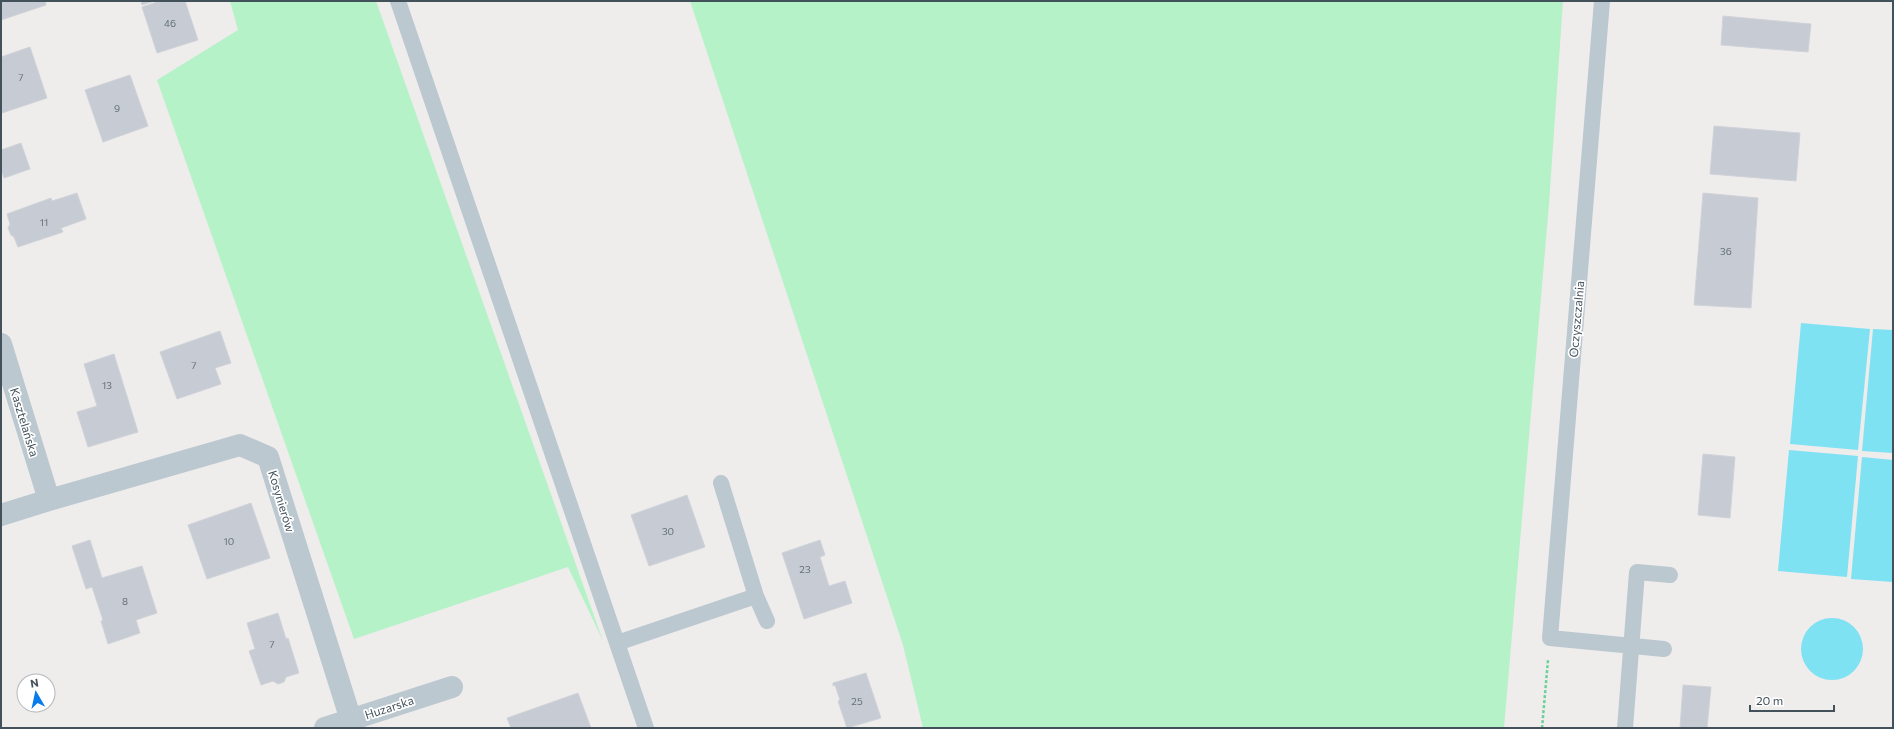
<svg xmlns="http://www.w3.org/2000/svg" width="1894" height="729" viewBox="0 0 1894 729" font-family="Commissioner,sans-serif">
<style>
.green{fill:#b5f2c8}
.water{fill:#7ee2f3}
.building{fill:#c7cbd3;stroke:#cfd3d9}
.lines{fill:none;stroke-linecap:round;stroke-linejoin:round}
.path{stroke:#6ad298;stroke-width:2.5;stroke-dasharray:3 2;stroke-linecap:butt}
.lane{stroke:#bbc8d0;stroke-width:16}
.street{stroke:#bbc8d0;stroke-width:22}
.labels{text-anchor:middle;dominant-baseline:central;stroke-width:3.5;stroke-linejoin:round;paint-order:stroke}
.number-label{font-size:10px;fill:#647079}
.street-label{font-size:12px;fill:#43515b;stroke:#fff}
</style>
<rect width="100%" height="100%" fill="#efecec"/>
<!-- green -->
<path class="green" d="M 230,1 L 376,1 L 603,641 L 568,567 L 354,639 L 157,80 L 238,30 Z
M 690,1 L 1563,1 L 1549,204 L 1504,728 L 923,728 L 903,645 Z"/>
<!-- water -->
<path class="water" d="M 1801,323 L 1870,329 L 1858,450 L 1790,444 Z
M 1873,329 L 1893,330 L 1893,453 L 1862,451 Z
M 1789,450 L 1858,456 L 1847,577 L 1778,571 Z
M 1862,457 L 1893,460 L 1893,582 L 1851,579 Z
M1801 649a31 31 0 1 1 62 0a31 31 0 1 1-62 0Z"/>
<!-- building -->
<path class="building" d="M 1,1 L 45,1 L 46,5 L 1,20 Z
M 141,1 L 154,1 L 142,5 Z
M 160,1 L 185,1 L 198,40 L 157,53 L 142,7 Z
M 1723,16 L 1811,24 L 1808,52 L 1721,45 Z
M 30,47 L 47,98 L 2,113 L 1,57 Z
M 130,75 L 148,126 L 103,142 L 85,90 Z
M 1714,126 L 1800,133 L 1796,181 L 1710,174 Z
M 21,143 L 30,169 L 4,178 L 1,169 L 1,150 Z
M 77,193 L 86,219 L 61,228 L 63,232 L 18,247 L 14,237 L 11,235 L 8,228 L 10,224 L 7,214 L 51,198 L 52,201 Z
M 1703,193 L 1758,198 L 1751,308 L 1694,305 Z
M 220,331 L 231,363 L 215,368 L 221,384 L 177,399 L 160,352 Z
M 114,354 L 138,432 L 88,447 L 77,412 L 97,406 L 84,364 Z
M 1703,454 L 1735,457 L 1730,518 L 1698,515 Z
M 687,495 L 705,547 L 649,566 L 631,515 Z
M 251,503 L 270,558 L 207,579 L 188,525 Z
M 90,540 L 102,578 L 142,566 L 157,613 L 136,620 L 140,633 L 108,644 L 101,621 L 103,620 L 92,587 L 86,589 L 72,546 Z
M 820,540 L 825,555 L 820,557 L 829,586 L 845,581 L 852,603 L 804,619 L 782,553 Z
M 278,613 L 286,639 L 288,638 L 299,673 L 286,677 L 284,682 L 278,684 L 273,681 L 261,685 L 249,651 L 255,649 L 247,623 Z
M 866,673 L 881,718 L 847,728 L 838,701 L 840,700 L 835,685 L 833,686 L 833,683 Z
M 1683,685 L 1711,687 L 1707,728 L 1680,728 Z
M 578,693 L 591,728 L 511,728 L 507,718 Z"/>
<g class="lines">
<!-- path -->
<path class="path" d="M 1542,728 L 1548,660"/>
<!-- lane -->
<path class="lane" d="M 398,1 L 646,728
M 1602,1 L 1550,638 L 1664,649
M 756,596 L 767,621
M 617,643 L 756,596 L 721,483
M 1625,728 L 1637,572 L 1670,575"/>
<!-- street -->
<path class="street" d="M 1,344 L 49,500
M 1,515 L 49,500 L 240,445 L 268,457 L 351,720
M 325,728 L 452,687"/>
</g>
<g class="labels">
<!-- number labels -->
<g class="number-label">
<text x="170" y="23">46</text>
<text x="21" y="77">7</text>
<text x="117" y="108">9</text>
<text x="44" y="222">11</text>
<text x="1726" y="251">36</text>
<text x="194" y="365">7</text>
<text x="107" y="385">13</text>
<text x="668" y="531">30</text>
<text x="229" y="541">10</text>
<text x="805" y="569">23</text>
<text x="125" y="601">8</text>
<text x="272" y="644">7</text>
<text x="857" y="701">25</text>
</g>
<!-- street labels -->
<g class="street-label">
<text transform="translate(1576 319) rotate(-85)">Oczyszczalnia</text>
<text transform="translate(25 422) rotate(73)">Kasztelańska</text>
<text transform="translate(282 501) rotate(73)">Kosynierów</text>
<text transform="translate(389 707) rotate(-18)">Huzarska</text>
</g>
</g>
<!-- border -->
<rect width="1894" height="729" fill="none" stroke="#43515b" stroke-width="4"/>
<!-- north arrow -->
<g transform="translate(36 693) rotate(351)"><circle r="19" fill="#ffffff" stroke="#b4b9bd"/>
<path d="M0-3L7 15L0 10L-7 15Z" fill="#0a7beb"/>
<text y="-6" font-size="11" font-weight="bold" text-anchor="middle" fill="#43515b">N</text>
</g>
<!-- scale -->
<path d="M1750 705v6h84v-6" fill="none" stroke="#43515b" stroke-width="2"/>
<text x="1756" y="705" font-size="12" fill="#43515b" stroke="#ffffff" stroke-width="3" paint-order="stroke">20 m</text>
</svg>
